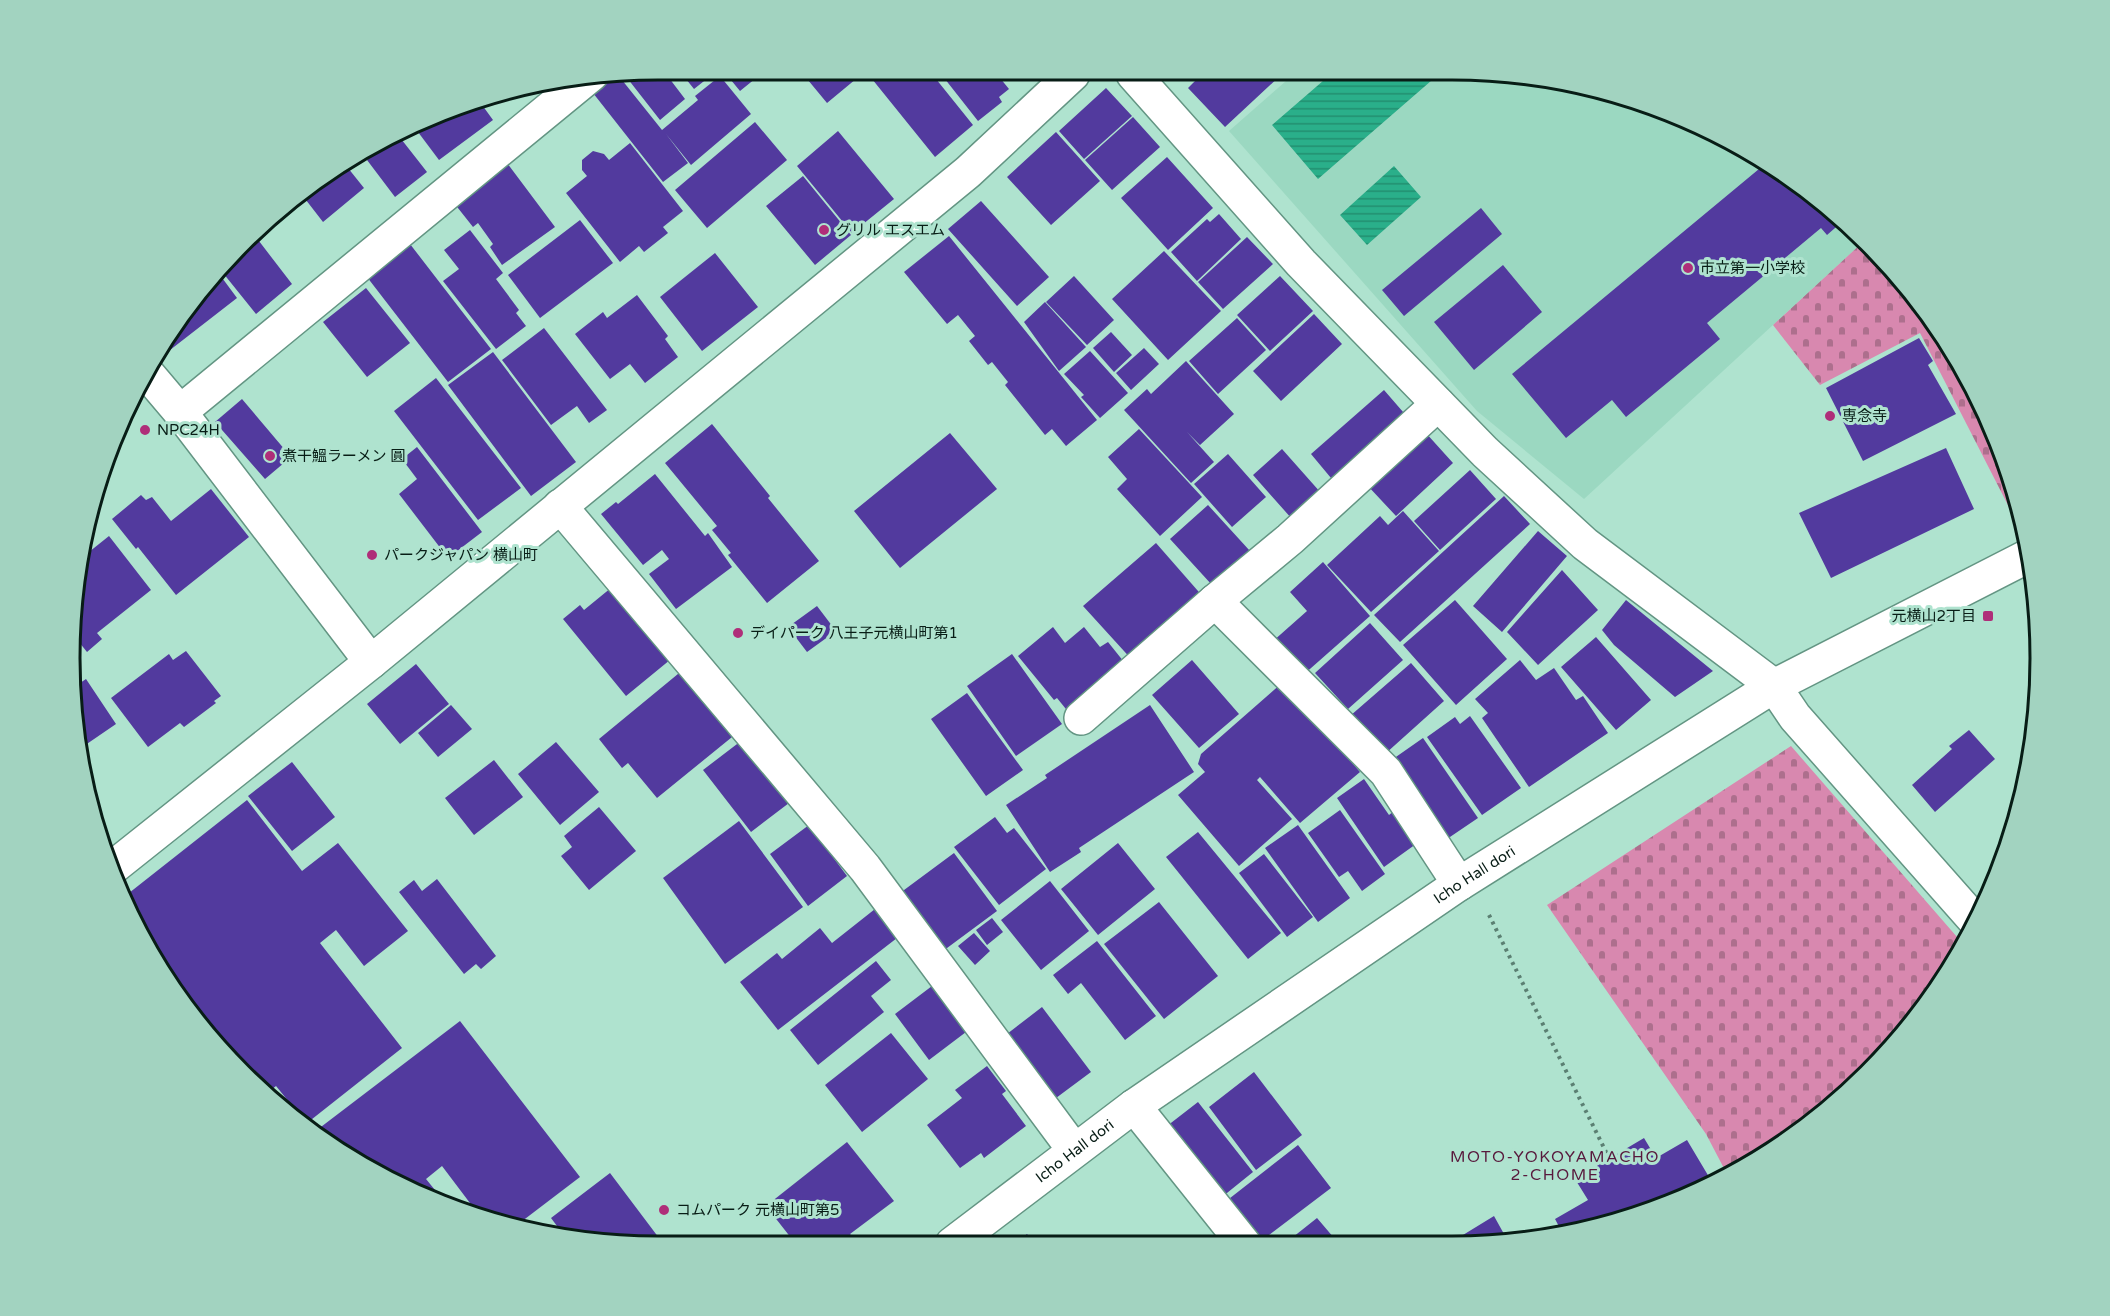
<svg xmlns="http://www.w3.org/2000/svg" width="2110" height="1316" viewBox="0 0 2110 1316" font-family="'Varela Round','Noto Sans JP',sans-serif">
<style>
.built{fill:#9bd8c1}
.cemetery{fill:url(#cemetery-stones)}
.water{fill:url(#water-rules)}
.building{fill:#523a9e}
.lines{fill:none;stroke-linecap:round;stroke-linejoin:round}
.minor-casing{stroke:#639583;stroke-width:36}
.path{stroke:#5b7f72;stroke-width:4;stroke-dasharray:3 4.5;stroke-linecap:butt}
.minor{stroke:#fff;stroke-width:33}
.poi-dot{fill:#af2e79;stroke:#afe3cf;stroke-width:2}
.labels{text-anchor:middle;dominant-baseline:central;stroke-width:6;stroke-linejoin:round;paint-order:stroke}
.poi-label{font-size:15px;fill:#081d16;stroke:#afe3cf;text-anchor:start}
.street-label{font-size:15px;fill:#081d16;stroke:#afe3cf}
.neighbourhood-label{font-size:16px;letter-spacing:1.5px;fill:#58193c;stroke:#afe3cf}
.rim{fill:none;stroke:#081d16;stroke-width:3}
</style>
<defs>
<pattern id="cemetery-stones" width="16" height="16" patternUnits="userSpaceOnUse" patternTransform="scale(1.5)"><rect width="16" height="16" fill="#d888af"/><path d="M2 7V4a2 2 0 0 1 4 0v3zM10 15v-3a2 2 0 0 1 4 0v3z" fill="#ad6f8d"/></pattern>
<pattern id="water-rules" width="6" height="5" patternUnits="userSpaceOnUse" patternTransform="scale(1.5)"><rect width="6" height="5" fill="#2aaf8a"/><path d="M0 2.5h6" fill="none" stroke="#228e70"/></pattern>
</defs>
<rect width="100%" height="100%" fill="#afe3cf"/>
<!-- built -->
<path class="built" d="M 1294,74 L 1529,74 L 1677,114 L 1810,191 L 1864,241 L 1584,499 L 1477,411 L 1229,131 Z"/>
<!-- cemetery -->
<path class="cemetery" d="M 1864,241 L 1895,269 L 1962,363 L 2010,468 L 2020,511 L 2013,515 L 1920,333 L 1820,385 L 1773,325 Z
M 1791,746 L 1964,945 L 1919,1016 L 1841,1101 L 1746,1168 L 1728,1176 L 1706,1134 L 1547,905 Z"/>
<!-- water -->
<path class="water" d="M 1331,74 L 1439,74 L 1318,179 L 1272,125 Z
M 1394,166 L 1421,197 L 1367,245 L 1340,215 Z"/>
<!-- building -->
<path class="building" d="M 624,74 L 666,74 L 685,99 L 660,120 Z
M 682,74 L 713,74 L 694,89 Z
M 726,74 L 761,74 L 740,91 Z
M 803,74 L 862,74 L 827,103 Z
M 868,74 L 932,74 L 973,125 L 935,157 Z
M 941,74 L 1005,74 L 1000,78 L 1009,89 L 999,97 L 1002,102 L 978,121 Z
M 1202,74 L 1282,74 L 1225,127 L 1188,88 Z
M 618,75 L 662,130 L 698,100 L 695,96 L 720,76 L 751,114 L 691,165 L 666,134 L 688,163 L 663,182 L 593,93 Z
M 1106,88 L 1132,116 L 1084,159 L 1059,131 Z
M 477,98 L 493,120 L 439,160 L 412,124 Z
M 1133,117 L 1160,147 L 1112,190 L 1085,160 Z
M 755,122 L 787,160 L 707,228 L 675,190 Z
M 838,131 L 894,199 L 852,233 L 797,166 Z
M 1056,132 L 1100,181 L 1051,225 L 1007,177 Z
M 398,135 L 427,172 L 395,197 L 367,160 Z
M 630,143 L 683,211 L 663,227 L 668,233 L 644,252 L 639,246 L 620,262 L 566,193 L 587,176 L 582,170 L 582,160 L 593,151 L 604,154 L 609,160 Z
M 1167,157 L 1213,208 L 1168,250 L 1121,198 Z
M 344,163 L 364,188 L 323,222 L 299,191 Z
M 507,163 L 555,227 L 502,265 L 490,247 L 493,244 L 478,223 L 473,227 L 454,203 Z
M 1765,164 L 1810,191 L 1843,221 L 1827,235 L 1821,228 L 1707,323 L 1720,339 L 1626,417 L 1612,400 L 1566,438 L 1512,374 Z
M 803,176 L 851,235 L 815,265 L 766,206 Z
M 296,194 L 302,202 L 260,235 L 256,229 Z
M 981,201 L 1049,277 L 1017,306 L 948,229 Z
M 1481,208 L 1502,234 L 1404,316 L 1382,290 Z
M 1219,214 L 1241,239 L 1197,281 L 1171,252 L 1207,219 L 1210,222 Z
M 580,220 L 613,263 L 540,318 L 508,275 Z
M 470,230 L 503,273 L 496,279 L 519,310 L 516,313 L 526,326 L 496,349 L 443,281 L 459,269 L 444,250 Z
M 252,232 L 292,284 L 256,314 L 219,268 L 241,242 Z
M 949,236 L 1097,420 L 1066,446 L 1052,429 L 1045,435 L 1005,385 L 1008,382 L 992,362 L 988,365 L 969,341 L 975,336 L 958,315 L 947,324 L 904,272 Z
M 1247,237 L 1273,264 L 1223,309 L 1198,282 Z
M 410,244 L 491,349 L 448,382 L 367,277 Z
M 1164,251 L 1221,311 L 1168,360 L 1112,299 Z
M 715,253 L 758,307 L 702,351 L 660,297 Z
M 1503,265 L 1542,312 L 1474,370 L 1434,322 Z
M 217,271 L 237,298 L 152,364 L 168,330 Z
M 1074,276 L 1114,320 L 1087,345 L 1046,302 Z
M 1280,276 L 1313,311 L 1270,351 L 1237,315 Z
M 366,288 L 410,343 L 367,377 L 323,322 Z
M 637,295 L 668,336 L 665,339 L 678,357 L 645,383 L 630,364 L 610,379 L 575,334 L 603,312 L 607,318 Z
M 1045,302 L 1086,347 L 1059,371 L 1024,322 Z
M 1314,314 L 1342,344 L 1281,401 L 1253,371 Z
M 1237,318 L 1266,350 L 1218,394 L 1189,361 Z
M 544,328 L 607,410 L 589,423 L 577,406 L 551,425 L 502,360 Z
M 1111,332 L 1132,355 L 1114,372 L 1093,348 Z
M 1919,338 L 1933,361 L 1928,365 L 1956,414 L 1863,461 L 1826,388 Z
M 1144,348 L 1159,364 L 1131,390 L 1116,373 Z
M 1090,351 L 1128,393 L 1100,418 L 1081,397 L 1084,395 L 1064,374 Z
M 493,352 L 576,462 L 531,496 L 448,385 Z
M 1186,361 L 1234,414 L 1200,445 L 1187,432 L 1214,462 L 1191,483 L 1124,410 L 1147,389 L 1151,394 Z
M 436,378 L 521,488 L 478,520 L 394,411 Z
M 1384,390 L 1410,420 L 1336,484 L 1311,454 Z
M 242,399 L 291,457 L 265,479 L 215,422 Z
M 712,424 L 770,496 L 768,498 L 819,561 L 767,603 L 728,555 L 731,553 L 712,530 L 717,526 L 665,463 Z
M 1139,429 L 1202,497 L 1160,536 L 1117,489 L 1127,479 L 1108,457 Z
M 1425,432 L 1453,463 L 1396,516 L 1367,485 Z
M 950,433 L 997,489 L 900,568 L 854,511 Z
M 417,447 L 482,532 L 448,558 L 399,494 L 417,479 L 402,459 Z
M 1946,448 L 1974,509 L 1831,578 L 1799,513 Z
M 1282,449 L 1321,493 L 1292,519 L 1253,475 Z
M 1228,454 L 1266,497 L 1232,527 L 1194,484 Z
M 1470,470 L 1496,499 L 1440,550 L 1414,521 Z
M 655,474 L 705,536 L 708,533 L 732,567 L 676,609 L 649,574 L 669,559 L 662,550 L 643,565 L 601,514 L 616,502 L 618,504 Z
M 211,489 L 249,537 L 176,595 L 138,547 L 136,549 L 112,519 L 141,495 L 146,500 L 152,497 L 171,521 Z
M 1504,496 L 1530,524 L 1400,642 L 1374,615 Z
M 1208,505 L 1250,551 L 1212,585 L 1170,539 Z
M 1403,511 L 1439,551 L 1371,612 L 1327,565 L 1380,516 L 1388,525 Z
M 1538,531 L 1567,556 L 1502,632 L 1473,606 Z
M 109,536 L 151,590 L 97,633 L 102,639 L 87,652 L 71,632 L 74,581 L 79,560 Z
M 1156,543 L 1205,599 L 1134,662 L 1083,606 Z
M 1323,562 L 1370,616 L 1302,676 L 1272,642 L 1307,611 L 1290,592 Z
M 1562,570 L 1598,610 L 1538,665 L 1507,632 Z
M 617,583 L 676,655 L 626,696 L 563,619 L 580,605 L 584,610 Z
M 1455,600 L 1507,659 L 1456,705 L 1403,645 Z
M 1626,600 L 1713,671 L 1675,697 L 1614,645 L 1602,630 Z
M 817,606 L 836,631 L 807,652 L 788,627 Z
M 1370,623 L 1403,660 L 1348,709 L 1315,673 Z
M 1053,627 L 1065,643 L 1084,627 L 1100,647 L 1108,642 L 1128,667 L 1070,714 L 1057,698 L 1054,700 L 1018,656 Z
M 1596,637 L 1651,700 L 1616,730 L 1561,667 Z
M 186,651 L 221,696 L 214,701 L 216,703 L 184,727 L 180,723 L 148,747 L 111,698 L 169,654 L 173,660 Z
M 1012,654 L 1062,724 L 1016,756 L 967,686 Z
M 1192,660 L 1239,714 L 1199,748 L 1152,695 Z
M 1520,660 L 1536,680 L 1554,668 L 1576,700 L 1583,696 L 1608,733 L 1529,787 L 1482,718 L 1488,713 L 1475,699 Z
M 1411,663 L 1444,701 L 1385,754 L 1350,716 Z
M 416,664 L 449,704 L 400,744 L 367,704 Z
M 684,669 L 737,733 L 657,798 L 628,763 L 622,768 L 599,739 Z
M 86,679 L 116,724 L 78,750 L 74,735 L 71,689 Z
M 1283,682 L 1360,772 L 1300,823 L 1260,777 L 1257,780 L 1292,819 L 1239,866 L 1178,795 L 1205,772 L 1198,764 L 1201,754 Z
M 967,693 L 1023,770 L 986,796 L 931,719 Z
M 451,705 L 472,729 L 438,757 L 418,733 Z
M 1150,705 L 1194,772 L 1079,848 L 1081,852 L 1050,872 L 1006,805 L 1047,778 L 1045,775 Z
M 1470,716 L 1521,788 L 1482,815 L 1427,737 L 1455,717 L 1460,724 Z
M 1969,730 L 1995,759 L 1935,812 L 1912,785 L 1952,749 L 1949,746 Z
M 1423,738 L 1478,818 L 1447,839 L 1393,759 Z
M 741,741 L 789,803 L 751,832 L 703,770 Z
M 556,742 L 599,792 L 560,825 L 518,774 Z
M 494,760 L 523,797 L 474,835 L 445,798 Z
M 292,762 L 335,817 L 292,851 L 248,796 Z
M 1364,779 L 1389,815 L 1394,811 L 1416,844 L 1384,867 L 1337,798 Z
M 247,800 L 302,871 L 338,843 L 408,931 L 364,966 L 336,930 L 320,943 L 402,1048 L 302,1127 L 291,1118 L 298,1113 L 276,1086 L 265,1095 L 241,1074 L 168,986 L 128,904 L 129,893 Z
M 90,805 L 105,825 L 97,831 Z
M 599,807 L 636,851 L 589,890 L 561,856 L 572,847 L 564,836 Z
M 1340,810 L 1385,874 L 1362,891 L 1348,871 L 1339,877 L 1308,833 Z
M 995,817 L 1007,833 L 1014,828 L 1046,869 L 999,905 L 954,847 Z
M 739,821 L 803,907 L 725,964 L 663,878 Z
M 809,825 L 847,876 L 808,906 L 770,854 Z
M 1298,825 L 1350,898 L 1318,922 L 1265,848 Z
M 1198,832 L 1281,933 L 1248,959 L 1166,857 Z
M 1118,843 L 1155,889 L 1098,935 L 1061,889 Z
M 954,853 L 997,911 L 943,951 L 900,893 Z
M 1264,854 L 1313,917 L 1287,937 L 1239,873 Z
M 437,879 L 496,956 L 481,969 L 476,964 L 464,974 L 399,892 L 414,880 L 422,891 Z
M 1050,881 L 1089,931 L 1041,970 L 1001,920 Z
M 1159,902 L 1218,976 L 1164,1019 L 1104,944 Z
M 875,909 L 897,938 L 778,1030 L 740,982 L 777,953 L 782,959 L 820,928 L 832,943 Z
M 992,918 L 1003,932 L 987,945 L 976,930 Z
M 974,933 L 990,951 L 975,965 L 958,946 Z
M 1097,941 L 1156,1016 L 1125,1040 L 1081,983 L 1068,994 L 1053,975 Z
M 876,961 L 891,980 L 871,996 L 884,1012 L 818,1065 L 790,1030 Z
M 932,986 L 966,1032 L 929,1060 L 895,1014 Z
M 1042,1007 L 1091,1072 L 1056,1098 L 1007,1034 Z
M 460,1021 L 580,1177 L 517,1225 L 479,1215 L 442,1166 L 426,1179 L 448,1206 L 433,1202 L 313,1133 Z
M 891,1033 L 928,1079 L 862,1132 L 825,1085 Z
M 987,1066 L 1006,1091 L 1002,1094 L 1026,1126 L 984,1158 L 981,1153 L 960,1168 L 927,1125 L 962,1098 L 955,1090 Z
M 1254,1072 L 1302,1135 L 1256,1170 L 1209,1107 Z
M 1198,1102 L 1253,1172 L 1222,1197 L 1167,1126 Z
M 1644,1138 L 1656,1158 L 1687,1140 L 1712,1182 L 1605,1227 L 1563,1234 L 1555,1219 L 1588,1200 L 1575,1179 Z
M 847,1142 L 894,1201 L 850,1234 L 858,1243 L 795,1243 L 766,1206 Z
M 1298,1145 L 1331,1188 L 1257,1244 L 1225,1202 Z
M 610,1173 L 662,1242 L 581,1242 L 566,1238 L 551,1218 Z
M 1494,1216 L 1509,1243 L 1491,1246 L 1445,1246 Z
M 1317,1218 L 1340,1245 L 1283,1245 Z
M 1027,1234 L 1035,1244 L 1014,1244 Z"/>
<g class="lines">
<!-- minor casing -->
<g class="minor-casing">
<g id="minor">
<path d="M 1133,74 L 1301,263 L 1485,452 L 1585,544 L 1774,686 L 1795,717 L 1977,923"/>
<path d="M 147,373 L 180,412 L 371,662"/>
<path d="M 180,412 L 592,74"/>
<path d="M 560,506 L 865,868 L 1074,1150"/>
<path d="M 1215,601 L 1386,772 L 1459,884"/>
<path d="M 1081,718 L 1215,601 L 1290,539 L 1438,404"/>
<path d="M 111,869 L 371,662 L 968,172 L 1073,74"/>
<path d="M 1134,1106 L 1245,1245"/>
<path id="s1" d="M 952,1244 L 1134,1106 L 1459,884 L 1774,686 L 2030,555"/>
</g>
</g>
<!-- path -->
<path class="path" d="M 1489,915 L 1609,1158"/>
<!-- minor -->
<use href="#minor" class="minor"/>
</g>
<!-- markers -->
<g class="poi-dot">
<circle cx="824" cy="230" r="6"/>
<circle cx="1688" cy="268" r="6"/>
<circle cx="1830" cy="416" r="6"/>
<circle cx="145" cy="430" r="6"/>
<circle cx="270" cy="456" r="6"/>
<circle cx="372" cy="555" r="6"/>
<rect x="1982" y="610" width="12" height="12" rx="3"/>
<circle cx="738" cy="633" r="6"/>
<circle cx="664" cy="1210" r="6"/>
</g>
<g class="labels">
<!-- poi labels -->
<g class="poi-label">
<text x="836" y="230">グリル エスエム</text>
<text x="1700" y="268">市立第一小学校</text>
<text x="1842" y="416">専念寺</text>
<text x="157" y="430">NPC24H</text>
<text x="282" y="456">煮干鰮ラーメン 圓</text>
<text x="384" y="555">パークジャパン 横山町</text>
<text x="1976" y="616" text-anchor="end">元横山2丁目</text>
<text x="750" y="633">デイパーク 八王子元横山町第1</text>
<text x="676" y="1210">コムパーク 元横山町第5</text>
</g>
<!-- street labels -->
<g class="street-label">
<text stroke="none"><textPath href="#s1" startOffset="640">Icho Hall dori</textPath></text>
<text stroke="none"><textPath href="#s1" startOffset="154">Icho Hall dori</textPath></text>
</g>
<!-- neighbourhood labels -->
<g class="neighbourhood-label">
<text x="1555" y="1157">MOTO-YOKOYAMACHO<tspan x="1555" dy="18">2-CHOME</tspan></text>
</g>
</g>
<!-- crop -->
<path d="M0 0H2110V1316H0ZM658 80H1452A578 578 0 0 1 2030 658V658A578 578 0 0 1 1452 1236H658A578 578 0 0 1 80 658V658A578 578 0 0 1 658 80Z" fill="#a2d3c0" fill-rule="evenodd"/>
<path class="rim" d="M658 80H1452A578 578 0 0 1 2030 658V658A578 578 0 0 1 1452 1236H658A578 578 0 0 1 80 658V658A578 578 0 0 1 658 80Z"/>
</svg>
